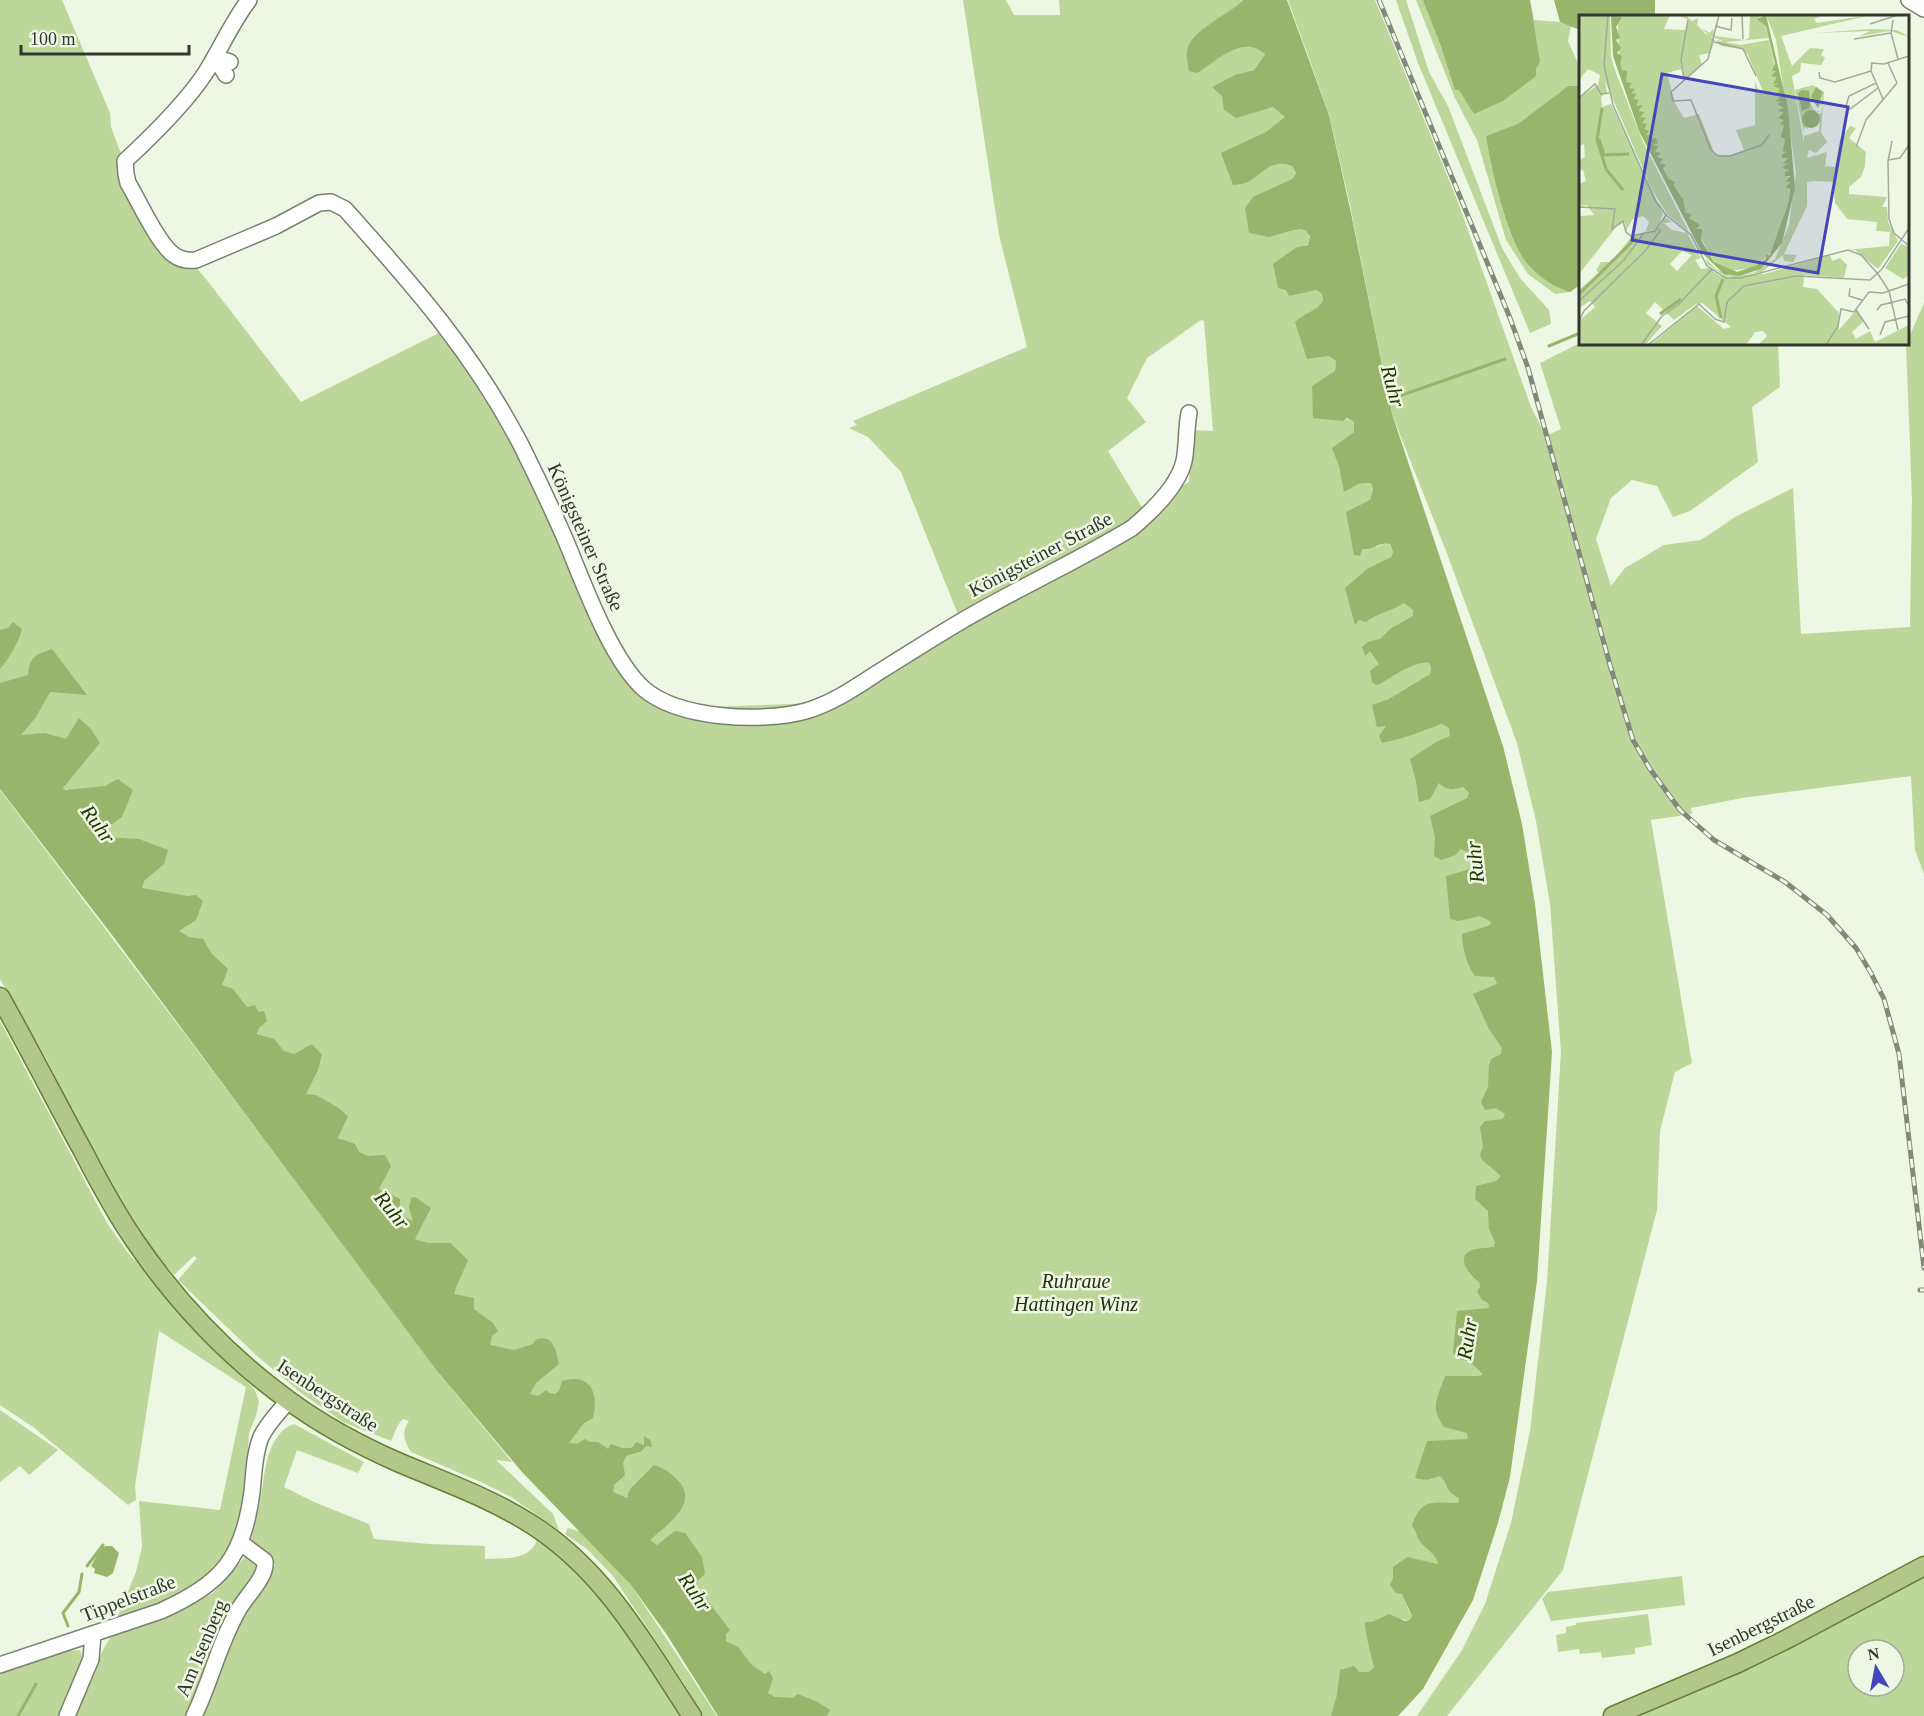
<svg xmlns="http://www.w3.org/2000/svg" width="1924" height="1716" viewBox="0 0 1924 1716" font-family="Georgia,serif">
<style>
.green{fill:#bdd699;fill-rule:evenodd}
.water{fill:#99b56b}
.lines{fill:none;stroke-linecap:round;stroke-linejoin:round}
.stream{stroke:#99b56b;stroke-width:3}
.minor-casing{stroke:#79806f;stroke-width:18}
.major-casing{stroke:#657e36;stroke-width:21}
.minor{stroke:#fff;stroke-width:15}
.major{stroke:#b3c888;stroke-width:18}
.rail-casing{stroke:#82887b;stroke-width:5}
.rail{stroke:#eef7e3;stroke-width:3;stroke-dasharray:9;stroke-linecap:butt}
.labels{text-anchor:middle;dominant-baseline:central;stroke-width:5;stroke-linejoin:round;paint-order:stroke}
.street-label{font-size:20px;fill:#343730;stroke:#eef7e3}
.park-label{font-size:20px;font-style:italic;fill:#263112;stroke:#eef7e3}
.water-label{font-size:21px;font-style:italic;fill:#253600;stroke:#eef7e3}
.inset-river{fill:none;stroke:#99b56b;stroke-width:3}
.inset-road{fill:none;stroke:#a4aa9b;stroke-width:1.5}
.view{fill:#4446bb;fill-opacity:0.15;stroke:#4446bb;stroke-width:3}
.inset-edge{fill:none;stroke:#343730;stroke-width:3}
</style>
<rect width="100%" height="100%" fill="#eef7e3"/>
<!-- green -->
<path class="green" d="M 0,0 L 62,0 L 110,113 L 111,127 L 123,159 L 164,245 L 190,260 L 206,279 L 301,402 L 445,330 L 465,354 L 638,683 L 680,708 L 818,703 L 959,617 L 901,472 L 868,437 L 849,428 L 857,425 L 853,421 L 1027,347 L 999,235 L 963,0 L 1006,0 L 1014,15 L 1060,15 L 1059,0 L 1243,0 L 1231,11 L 1242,46 L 1257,47 L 1265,54 L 1254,70 L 1250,71 L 1262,109 L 1273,107 L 1286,117 L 1278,164 L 1284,163 L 1292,166 L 1296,173 L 1292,179 L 1283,184 L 1301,229 L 1306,231 L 1310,238 L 1309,244 L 1300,247 L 1316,290 L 1322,294 L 1323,301 L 1319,308 L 1327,356 L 1336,361 L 1335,371 L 1343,420 L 1347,419 L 1354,422 L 1354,432 L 1359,484 L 1371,483 L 1373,489 L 1370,500 L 1376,547 L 1387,543 L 1390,545 L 1393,552 L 1391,557 L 1380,563 L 1405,603 L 1413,610 L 1413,616 L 1400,625 L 1413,666 L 1423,662 L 1429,663 L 1431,667 L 1430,674 L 1419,681 L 1436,726 L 1443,724 L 1450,728 L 1451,736 L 1441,740 L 1463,787 L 1469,793 L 1467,799 L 1478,862 L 1491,910 L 1512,1032 L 1504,1328 L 1457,1496 L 1459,1498 L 1458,1504 L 1438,1559 L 1438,1564 L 1429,1562 L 1407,1607 L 1412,1616 L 1410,1621 L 1401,1619 L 1373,1662 L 1374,1667 L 1331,1716 L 791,1716 L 773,1696 L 768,1693 L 768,1690 L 701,1614 L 501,1361 L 352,1152 L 342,1139 L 338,1138 L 339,1135 L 199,960 L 104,838 L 101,837 L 68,790 L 63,788 L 65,786 L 27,735 L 20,735 L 24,731 L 0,698 ZM 1201,320 L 1204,321 L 1213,431 L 1190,430 L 1189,482 L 1145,505 L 1143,509 L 1108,451 L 1146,422 L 1127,398 L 1147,358 Z
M 1288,0 L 1375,0 L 1458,202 L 1531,407 L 1546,436 L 1561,429 L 1540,363 L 1580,343 L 1778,344 L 1780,387 L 1752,407 L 1758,462 L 1690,511 L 1673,517 L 1657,486 L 1632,480 L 1611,498 L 1596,539 L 1611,586 L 1625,568 L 1664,545 L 1701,540 L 1735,517 L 1793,488 L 1801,634 L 1910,627 L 1912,499 L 1906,344 L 1924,303 L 1924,874 L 1915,850 L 1911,776 L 1742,798 L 1691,808 L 1692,814 L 1651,820 L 1692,1063 L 1675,1072 L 1660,1131 L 1657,1210 L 1563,1570 L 1447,1716 L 1417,1716 L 1462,1650 L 1485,1604 L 1511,1523 L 1530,1431 L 1547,1282 L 1561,1052 L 1550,904 L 1536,821 L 1517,743 L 1446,551 L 1392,414 L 1350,205 L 1329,114 Z
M 1396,0 L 1406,0 L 1429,72 L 1448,106 L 1502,248 L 1520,278 L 1549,310 L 1551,324 L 1530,333 L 1418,63 Z
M 1416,0 L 1530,0 L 1534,20 L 1560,22 L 1571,26 L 1568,41 L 1580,68 L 1580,86 L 1568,86 L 1518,125 L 1486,136 C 1490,165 1507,239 1525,261 C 1535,274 1554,288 1570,292 L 1555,294 L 1528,274 L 1506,240 L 1477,140 L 1455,98 Z
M 0,790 L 272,1149 L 441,1376 L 512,1462 L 496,1460 L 553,1514 L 559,1530 L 511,1497 L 483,1483 L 411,1452 C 404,1441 401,1431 409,1421 L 403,1419 L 398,1425 L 391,1441 L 343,1422 L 301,1393 L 257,1356 L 178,1280 L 197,1258 L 194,1256 L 174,1275 L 142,1237 L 107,1181 L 47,1060 L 0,979 Z
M 0,1021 L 107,1223 L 128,1253 L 255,1390 L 259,1402 L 256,1416 L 249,1433 L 244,1500 L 231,1541 L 224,1555 L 202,1579 L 160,1604 L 118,1616 L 136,1572 L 142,1547 L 139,1501 L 220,1510 L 246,1387 L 159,1331 L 135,1486 L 136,1500 L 128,1505 L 33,1427 L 0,1405 Z
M 0,1410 L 58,1450 L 29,1475 L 20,1466 L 0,1482 Z
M 294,1424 L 364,1462 L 358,1473 L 297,1450 L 284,1487 L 314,1502 L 369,1524 L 374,1539 L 429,1544 L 485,1546 L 485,1559 C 506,1558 533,1561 538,1536 L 600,1594 L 684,1716 L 197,1716 L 226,1640 L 275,1565 L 250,1543 C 253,1530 257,1516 260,1502 C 265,1477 265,1434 294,1424 Z
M 568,1528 L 582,1532 L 631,1585 L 717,1716 L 703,1716 L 683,1682 L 613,1576 L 587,1549 L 565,1534 Z
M 246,1556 L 255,1560 L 259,1569 L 191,1716 L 73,1716 L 104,1648 L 113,1633 L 163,1615 L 213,1593 Z
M 1924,1570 L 1924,1716 L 1635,1716 ZM 1858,1650 L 1894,1650 L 1894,1686 L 1858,1686 Z
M 1682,1576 L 1685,1605 L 1551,1621 L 1542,1599 L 1548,1592 Z
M 1648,1614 L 1652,1645 L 1635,1648 L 1635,1654 L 1602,1658 L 1601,1652 L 1580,1654 L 1579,1649 L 1558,1652 L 1556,1635 L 1566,1633 L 1566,1627 L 1576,1625 L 1576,1623 Z
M 80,1650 L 84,1663 L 61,1716 L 0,1716 L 0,1673 L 66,1651 Z"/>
<!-- water -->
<path class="water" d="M 1243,0 L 1287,0 L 1329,115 L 1351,213 L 1392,414 L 1503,746 L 1522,824 L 1535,904 L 1552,1052 L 1537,1281 L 1510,1477 L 1498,1523 L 1473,1600 L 1423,1689 L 1398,1716 L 1331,1716 L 1337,1695 L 1340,1670 L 1354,1666 L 1359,1672 L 1369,1672 L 1374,1667 C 1372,1658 1364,1629 1365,1622 L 1372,1622 L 1389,1614 L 1405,1621 L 1410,1620 L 1412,1616 L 1402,1594 L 1396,1593 L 1390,1585 L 1393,1578 L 1393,1567 L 1407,1557 L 1438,1564 C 1437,1554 1424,1548 1419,1540 C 1416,1535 1416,1530 1412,1526 C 1421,1497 1434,1503 1458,1503 L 1459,1498 C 1443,1490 1449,1483 1440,1476 L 1427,1480 L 1415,1478 L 1427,1441 L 1468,1439 L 1467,1433 L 1444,1427 C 1429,1406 1438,1398 1445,1376 L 1480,1376 L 1483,1374 L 1469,1361 L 1458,1359 L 1453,1352 L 1457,1311 L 1489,1308 L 1488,1303 L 1482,1300 L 1477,1291 L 1480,1287 L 1479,1282 C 1471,1276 1455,1259 1470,1251 C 1475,1248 1487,1248 1494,1247 L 1495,1242 L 1489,1229 L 1488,1211 L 1475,1199 L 1476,1186 L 1496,1181 L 1501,1176 L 1482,1160 L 1480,1155 L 1483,1147 L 1480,1127 L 1485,1121 L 1503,1119 L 1505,1114 L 1496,1108 L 1485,1110 L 1481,1102 L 1488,1087 L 1489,1065 L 1491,1059 L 1501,1054 L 1502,1048 L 1489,1029 L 1473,994 L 1497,984 L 1494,977 L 1475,976 C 1467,966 1462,946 1462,934 L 1488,926 L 1491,924 L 1490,921 L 1480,916 L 1458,921 L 1450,919 L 1446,876 L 1474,868 L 1479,861 L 1478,855 L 1460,849 L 1456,855 L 1441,860 L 1434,856 L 1435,837 L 1430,816 L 1467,798 L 1469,793 L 1463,787 C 1452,790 1448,791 1439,783 L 1430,799 L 1419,802 L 1416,781 L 1410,759 L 1438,741 L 1450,736 L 1449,728 L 1442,724 C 1421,731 1404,739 1382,743 L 1379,736 L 1386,726 L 1377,727 L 1372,705 L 1389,699 L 1430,674 L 1431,667 L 1429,663 C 1416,660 1391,677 1380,684 L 1376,685 L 1372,682 L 1370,671 L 1379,664 L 1370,651 L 1365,656 L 1362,647 L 1368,642 L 1380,639 L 1390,629 L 1413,616 L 1413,610 L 1404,603 C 1392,611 1375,614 1366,622 L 1359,620 L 1355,625 L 1345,588 L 1367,569 L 1391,557 L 1393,552 L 1390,544 C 1381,541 1373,550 1362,549 L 1360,556 L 1354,555 L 1346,512 L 1370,500 L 1373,489 L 1371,483 L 1358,484 L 1344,492 L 1339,466 L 1332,448 L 1354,432 L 1354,422 L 1347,418 L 1343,421 L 1313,418 L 1312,386 L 1335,371 L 1336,361 L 1328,356 L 1307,359 L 1295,322 C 1304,313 1316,312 1323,301 L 1322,294 L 1316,290 L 1289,296 L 1286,290 L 1278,288 L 1273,264 L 1297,247 L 1308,245 L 1310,237 L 1306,231 L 1301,229 L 1293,230 L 1269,237 L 1249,233 L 1245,208 L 1253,197 L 1292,179 L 1296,173 L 1292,166 C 1271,158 1264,173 1248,182 C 1244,184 1238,184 1233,185 L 1221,153 L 1266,132 L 1285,117 L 1273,107 L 1236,118 L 1224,110 L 1222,96 L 1212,87 L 1235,75 L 1254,70 L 1265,54 C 1243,34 1217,61 1197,73 L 1189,71 C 1188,65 1186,58 1187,51 C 1190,30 1229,15 1243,0 Z
M 1423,0 L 1530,0 L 1540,62 L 1536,69 L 1536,76 L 1503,101 L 1474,114 L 1459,90 L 1455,90 L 1441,46 Z
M 1554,0 L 1655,0 L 1655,16 L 1580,16 L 1580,30 L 1560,22 Z
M 1568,86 L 1580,86 L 1580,285 L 1570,292 C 1554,288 1535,274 1525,261 C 1507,238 1490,165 1486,136 L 1518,124 Z
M 13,622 L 22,629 C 18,644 10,657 0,669 L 0,630 L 8,628 Z
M 52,649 L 87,695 L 50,692 L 36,717 L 21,735 L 45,733 L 66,739 L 79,718 L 91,729 L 100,743 L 63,788 L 66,790 L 105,786 L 118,779 L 133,790 L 122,817 L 105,829 L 102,837 L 139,839 L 168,850 L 164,864 L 144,881 L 142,888 L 188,896 L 196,895 L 203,901 L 196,920 L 179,931 L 189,937 L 203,939 L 212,954 L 228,969 L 222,985 L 233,989 L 247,1007 L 255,1005 L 258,1012 L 264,1011 L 267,1021 L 259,1028 L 257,1034 L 274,1039 L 284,1051 L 294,1054 L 312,1044 L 322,1055 L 318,1070 L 306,1094 L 316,1095 L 337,1107 L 348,1116 L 338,1138 L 355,1144 L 359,1152 L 368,1156 L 385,1155 L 391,1166 L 379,1189 L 400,1199 L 400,1215 L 413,1221 L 409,1207 L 411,1198 L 415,1197 L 431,1208 L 415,1239 L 428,1243 L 450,1243 L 468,1260 C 464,1272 457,1282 454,1294 L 474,1298 L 474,1309 L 493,1323 L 498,1331 L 492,1336 L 490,1345 L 514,1350 L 533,1344 L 535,1340 C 553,1333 556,1350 559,1364 L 536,1383 L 530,1394 L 538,1396 L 546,1390 L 549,1393 L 555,1394 L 559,1391 L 562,1381 C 591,1372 599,1394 593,1418 L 584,1423 L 569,1443 L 577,1444 L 585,1439 L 590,1442 L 598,1442 L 608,1449 L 611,1444 L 622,1448 L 632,1448 L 636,1442 L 644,1445 L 644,1436 L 650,1440 L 652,1447 L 646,1446 L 642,1451 L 626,1456 L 623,1463 L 625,1475 L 614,1485 L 613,1492 L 627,1498 L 630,1489 L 654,1465 C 666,1469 673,1474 681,1484 C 697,1506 664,1527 650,1540 L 657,1545 L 675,1531 L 685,1533 L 702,1557 L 705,1574 L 695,1583 L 691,1592 L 707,1600 L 730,1630 L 726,1634 L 726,1641 L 738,1647 L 752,1665 L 765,1674 L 769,1671 L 773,1678 L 768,1693 L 775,1697 L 792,1698 L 798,1694 L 818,1702 L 830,1710 L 827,1716 L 718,1716 L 667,1635 L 631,1585 L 522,1472 L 437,1371 L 112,935 L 0,789 L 0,683 L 28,675 C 30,656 35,655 52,649 Z
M 106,1546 L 112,1546 L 119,1553 L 113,1573 L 107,1577 L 94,1573 L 95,1569 L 91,1566 L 101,1548 Z"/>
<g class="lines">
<!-- stream -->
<path class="stream" d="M 1549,346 L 1580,333
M 1388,400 L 1505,359
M 87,1566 L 103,1545
M 68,1626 L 63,1613 L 79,1592 L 82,1574
M 18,1716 L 36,1684"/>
<!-- minor casing -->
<g class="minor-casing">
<path id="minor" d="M 249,0 C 232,22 221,48 206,72 C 186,103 152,136 125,161 L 126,174 L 128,183 C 139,201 158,244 174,255 C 181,260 188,261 196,260 L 276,226 L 319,203 L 331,202 L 345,209 C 413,285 474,354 521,445 C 537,477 552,509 566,541 C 583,582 611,660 644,689 C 679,719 762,723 806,711 C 833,703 856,687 879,672 C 906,655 933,638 960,622 C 1016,589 1076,562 1132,528 C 1151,512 1178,487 1184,461 C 1187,447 1186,428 1189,413
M 1909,0 L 1924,9
M 226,75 L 215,57 L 230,62
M 0,1665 L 161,1611 C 222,1583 243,1559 252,1492 C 254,1474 254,1454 261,1437 C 267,1424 279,1412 288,1401
M 67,1716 L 91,1659 L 93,1634
M 194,1716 C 211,1681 219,1643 239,1609 C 247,1595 267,1577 265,1561 L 241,1543"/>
</g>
<!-- major casing -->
<g class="major-casing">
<path id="major" d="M 0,997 C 29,1048 55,1100 83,1151 C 99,1182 115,1212 135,1241 C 176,1301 229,1357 288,1400 C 322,1425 361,1446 400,1463 C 445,1482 490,1498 531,1524 C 605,1571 645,1645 692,1716
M 1613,1716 L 1738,1663 L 1787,1639 L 1924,1566"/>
</g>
<!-- minor -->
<use href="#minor" class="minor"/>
<!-- major -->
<use href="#major" class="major"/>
<!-- rail casing -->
<g class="rail-casing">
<path id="rail" d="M 1379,0 L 1510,318 L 1528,368 L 1610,665 L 1633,740 L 1650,769 L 1680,810 L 1714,840 L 1785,882 L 1827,915 L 1856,948 L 1871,973 L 1884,999 L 1899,1054 L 1924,1268
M 1920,1290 L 1924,1290"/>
</g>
<!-- rail -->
<use href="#rail" class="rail"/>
</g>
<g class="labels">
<!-- street labels -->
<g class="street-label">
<text transform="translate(586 537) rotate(66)">Königsteiner Straße</text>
<text transform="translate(1040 554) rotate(-28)">Königsteiner Straße</text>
<text transform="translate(328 1395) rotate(33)">Isenbergstraße</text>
<text transform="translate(128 1598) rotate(-21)">Tippelstraße</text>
<text transform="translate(1761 1625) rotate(-26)">Isenbergstraße</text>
<text transform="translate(201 1648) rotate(-67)">Am Isenberg</text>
</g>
<!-- park labels -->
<g class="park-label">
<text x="1076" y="1281">Ruhraue<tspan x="1076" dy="23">Hattingen Winz</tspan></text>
</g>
<!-- water labels -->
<g class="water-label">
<text transform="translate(1393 386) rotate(75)">Ruhr</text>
<text transform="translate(98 824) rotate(54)">Ruhr</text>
<text transform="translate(1475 862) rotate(-96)">Ruhr</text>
<text transform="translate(392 1210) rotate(51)">Ruhr</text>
<text transform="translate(1467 1339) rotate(-81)">Ruhr</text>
<text transform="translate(695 1592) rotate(56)">Ruhr</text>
</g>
</g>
<!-- overview -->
<g transform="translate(1579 15)">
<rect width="330" height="330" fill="#eef7e3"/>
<path d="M 0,0 L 31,0 L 32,42 L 37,58 L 64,127 L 110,217 L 88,199 L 73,175 L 26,66 L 28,77 L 22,82 L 23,92 L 32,89 L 84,199 L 78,214 L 66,218 L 70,207 L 64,201 L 54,204 L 47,216 L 46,207 L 38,211 L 0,259 L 0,201 L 15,200 L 8,190 L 0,191 L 0,169 L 7,166 L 4,155 L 0,156 L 0,145 L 6,142 L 5,129 L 0,131 L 0,83 L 19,70 L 21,60 L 9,54 L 0,65 ZM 38,0 L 91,0 L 85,14 L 107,15 L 109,5 L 100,0 L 106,0 L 136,25 L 131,38 L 120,40 L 123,49 L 106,64 L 102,54 L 88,58 L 96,88 L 105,103 L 120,99 L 136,139 L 150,141 L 165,135 L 157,115 L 176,110 L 176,66 L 180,78 L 185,79 L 169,40 L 164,34 L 142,31 L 137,25 L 161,30 L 190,25 L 205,93 L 211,185 L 205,213 L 195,235 L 174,253 L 149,256 L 136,248 L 108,199 L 63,112 L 41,51 ZM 171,0 L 183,0 L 179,3 L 185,7 L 190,23 L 146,27 L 127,19 L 113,6 L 119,3 L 118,11 L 131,18 L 134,14 L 136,21 L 166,25 L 170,23 ZM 187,0 L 244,0 L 235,4 L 238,8 L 292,0 L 202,21 L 213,51 L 231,33 L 245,34 L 242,40 L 246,43 L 242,50 L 222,48 L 221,57 L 213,61 L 225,128 L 225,121 L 240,116 L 241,105 L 237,112 L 240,96 L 224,98 L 229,114 L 225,112 L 225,118 L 216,75 L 234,70 L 245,77 L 242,117 L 248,127 L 237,138 L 230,135 L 228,143 L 248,137 L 246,151 L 256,152 L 261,125 L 271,111 L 277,113 L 270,123 L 287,137 L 286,151 L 282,162 L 270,172 L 270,179 L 308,182 L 303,192 L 308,192 L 309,207 L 319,226 L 299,254 L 276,235 L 257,236 L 310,231 L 311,217 L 297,216 L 298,207 L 268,204 L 256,188 L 254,167 L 237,166 L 228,167 L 228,191 L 205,239 L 218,240 L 214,247 L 205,246 L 204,240 L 183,257 L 148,262 L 128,249 L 127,244 L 137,254 L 153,261 L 176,257 L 196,244 L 210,210 L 217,157 L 197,25 ZM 238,72 L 244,77 L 242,89 L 236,93 L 244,89 L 242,99 L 234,94 L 231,87 ZM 291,14 L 318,15 L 330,22 L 311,16 L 281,21 L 291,16 L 237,18 ZM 86,202 L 93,207 L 85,208 L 93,215 L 108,218 L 122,243 L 116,245 L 122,254 L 130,253 L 141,261 L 185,259 L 251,240 L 253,246 L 261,243 L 268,250 L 265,263 L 225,260 L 224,272 L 238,274 L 260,298 L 260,315 L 278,294 L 284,307 L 273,317 L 277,324 L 291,316 L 296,327 L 330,310 L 330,330 L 179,330 L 188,321 L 184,316 L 176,317 L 167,330 L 71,330 L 118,291 L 145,314 L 152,312 L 123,288 L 117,289 L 95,305 L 76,287 L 67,298 L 83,311 L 66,330 L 0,330 L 0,306 L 16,292 L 11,286 L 0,293 L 0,275 L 20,258 L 17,255 L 22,247 L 33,247 L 53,221 L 80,213 ZM 103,236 L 113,240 L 98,256 L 91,249 ZM 322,229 L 330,232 L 330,260 L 324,264 L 306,253 Z" fill="#bdd699" fill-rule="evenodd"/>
<path d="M 32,0 L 43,2 L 37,12 L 41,23 L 37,25 L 42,33 L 38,38 L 43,41 L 41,49 L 43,55 L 48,56 L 47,67 L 53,68 L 50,73 L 56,74 L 52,79 L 57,78 L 55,84 L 60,85 L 57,91 L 64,90 L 59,96 L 66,97 L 61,102 L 67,103 L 63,108 L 68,109 L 65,114 L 70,116 L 67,120 L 73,120 L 70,125 L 77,123 L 79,128 L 73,130 L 79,131 L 76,137 L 82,138 L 78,142 L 84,144 L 81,148 L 87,150 L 84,153 L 90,164 L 96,167 L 94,170 L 104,184 L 107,198 L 113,199 L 110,203 L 121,210 L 117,214 L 123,214 L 122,225 L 135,247 L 158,257 L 176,251 L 187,244 L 187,240 L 191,240 L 210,186 L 211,174 L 207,172 L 211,167 L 207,167 L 211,161 L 206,161 L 206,157 L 210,155 L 203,153 L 210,148 L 204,149 L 209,143 L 203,143 L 203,139 L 208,137 L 204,136 L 206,124 L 202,122 L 205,110 L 201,109 L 205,105 L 199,103 L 205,98 L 198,95 L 205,93 L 198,89 L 204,86 L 196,87 L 203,80 L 197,81 L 201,74 L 194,71 L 200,68 L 194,69 L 198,62 L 192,61 L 197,56 L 193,56 L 196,49 L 187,11 L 178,4 L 187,0 L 209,93 L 216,173 L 203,228 L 182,254 L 160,261 L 145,259 L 123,238 L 60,116 L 34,41 ZM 237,72 L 244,77 L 239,93 L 232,82 ZM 223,75 L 230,76 L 231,88 L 230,93 L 223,96 L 219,78 ZM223 104a9 9 0 1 1 18 0a9 9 0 1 1-18 0Z" fill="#99b56b"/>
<path class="inset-river" d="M 23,93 L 18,125 L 27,154 L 44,175M 20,124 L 25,140 L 50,139M 0,279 L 57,223M 81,299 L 102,284M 142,303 L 137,281 L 144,264"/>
<path class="inset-road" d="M 29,0 L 25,50 L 34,90 L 76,185 L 87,200 L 112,220 L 128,251 L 147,263 L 162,263 L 269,235 L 282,240 L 299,259M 140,0 L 129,44 L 92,77 L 94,86 L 112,85 L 132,135 L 139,141 L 151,141 L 183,130 L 190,120M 163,0 L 164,24M 314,5 L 312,18 L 319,44M 291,9 L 319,0M 136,11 L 152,15 L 153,3M 275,24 L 312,18M 135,27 L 164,34 L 177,61M 293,47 L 292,56 L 304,84M 293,48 L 305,49 L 330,41M 309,48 L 318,68M 240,57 L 241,63 L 256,67 L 292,56M 105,65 L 102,44 L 109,5M 297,68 L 270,81 L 267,91 L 271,94 L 299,73M 0,83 L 16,69 L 22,79 L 30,78M 313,126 L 309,146 L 310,204 L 315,218 L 330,231M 277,132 L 287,105 L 318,68M 309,145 L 321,143 L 330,130M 0,192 L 36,194 L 33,214 L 44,206 L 47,217 L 52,221 L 76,216 L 87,200M 299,259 L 310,276 L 319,315M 271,273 L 270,281 L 283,285M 0,286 L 45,245 L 64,219M 277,295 L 290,314M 298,295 L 302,290 L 326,284 L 330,291M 0,306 L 5,296 L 67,235 L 81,216 L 80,213M 301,320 L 306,307 L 330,301M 62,330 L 83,301 L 99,290 L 133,254M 69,330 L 120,289 L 136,304 L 145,307 L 148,287 L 165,271 L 217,261 L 291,265 L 303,254 L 330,213M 247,330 L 259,311 L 262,294 L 275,297 L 290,277 L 304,278 L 330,269"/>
<path class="view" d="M 83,59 L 269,92 L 239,258 L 53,225 Z"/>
<rect width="330" height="330" class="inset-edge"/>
</g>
<!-- north arrow -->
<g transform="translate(1876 1668) rotate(350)"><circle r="28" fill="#eef7e3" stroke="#a4aa9b" stroke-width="1.5"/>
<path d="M0-4.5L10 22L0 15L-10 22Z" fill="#4446bb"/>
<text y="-9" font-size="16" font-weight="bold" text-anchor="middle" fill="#343730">N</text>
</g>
<!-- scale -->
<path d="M21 45v9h168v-9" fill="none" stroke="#343730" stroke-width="3"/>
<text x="30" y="45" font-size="18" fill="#343730" stroke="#eef7e3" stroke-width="4.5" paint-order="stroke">100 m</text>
</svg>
